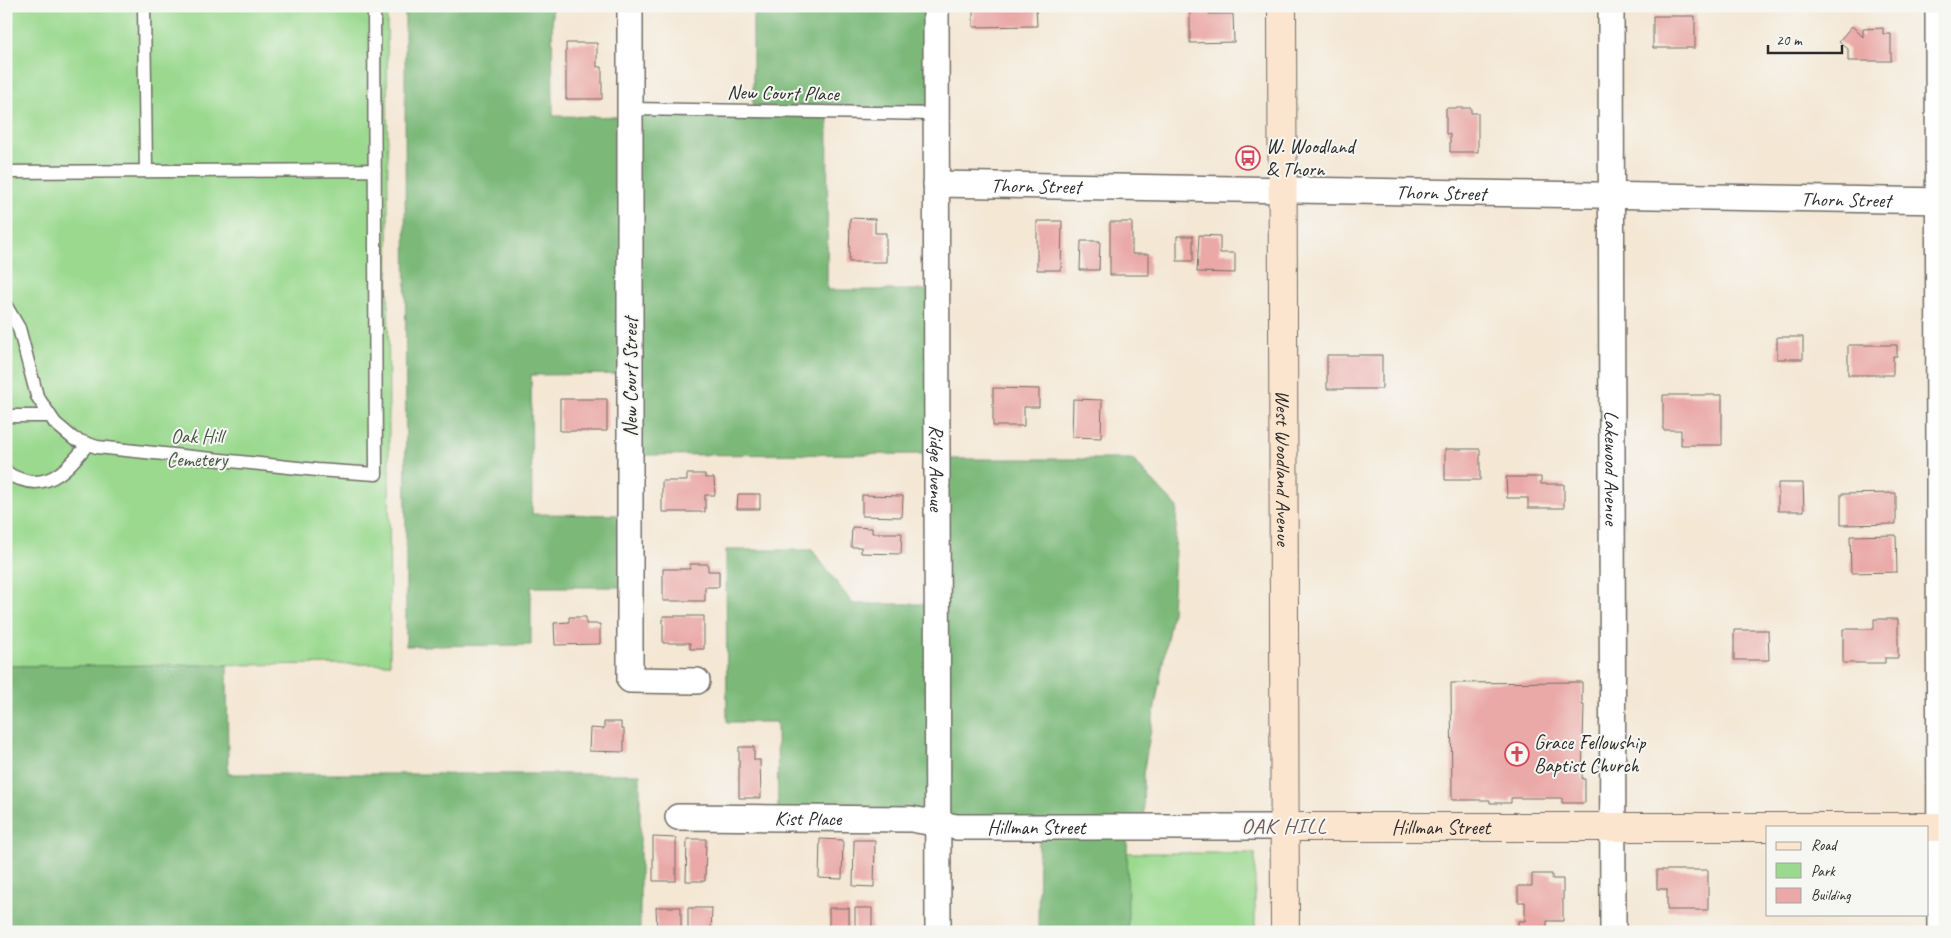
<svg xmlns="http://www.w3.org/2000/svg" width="1951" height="938" viewBox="0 0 1951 938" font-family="Caveat,sans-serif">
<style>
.green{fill:#9ad98e;stroke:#62825c}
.forest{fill:#7bb979;stroke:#537252}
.building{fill:#eaa8a6}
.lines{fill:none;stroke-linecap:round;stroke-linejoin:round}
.lane-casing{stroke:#716d66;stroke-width:15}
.street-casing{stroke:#716d66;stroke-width:28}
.secondary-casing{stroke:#716d66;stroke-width:30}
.lane{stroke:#fff;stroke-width:12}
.street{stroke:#fff;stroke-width:25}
.secondary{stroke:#fce5cf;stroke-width:28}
.labels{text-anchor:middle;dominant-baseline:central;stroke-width:4;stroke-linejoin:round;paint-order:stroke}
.street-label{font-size:20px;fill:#2b2b2b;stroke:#f6f6f2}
.poi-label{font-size:20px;fill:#2b2b2b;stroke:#f6f6f2;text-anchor:start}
.park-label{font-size:20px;fill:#475644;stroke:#f6f6f2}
.quarter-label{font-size:22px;letter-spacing:1px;fill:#6e5756;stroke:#f6f6f2}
</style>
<rect width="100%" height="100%" fill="#f6f6f2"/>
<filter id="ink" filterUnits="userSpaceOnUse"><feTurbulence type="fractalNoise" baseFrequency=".02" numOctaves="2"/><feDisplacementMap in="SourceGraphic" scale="10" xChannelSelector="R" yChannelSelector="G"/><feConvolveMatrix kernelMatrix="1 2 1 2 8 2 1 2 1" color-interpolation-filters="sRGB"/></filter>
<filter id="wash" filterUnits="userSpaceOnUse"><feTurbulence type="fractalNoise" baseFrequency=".0096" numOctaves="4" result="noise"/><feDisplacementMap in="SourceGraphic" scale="20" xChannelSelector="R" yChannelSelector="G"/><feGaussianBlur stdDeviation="1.12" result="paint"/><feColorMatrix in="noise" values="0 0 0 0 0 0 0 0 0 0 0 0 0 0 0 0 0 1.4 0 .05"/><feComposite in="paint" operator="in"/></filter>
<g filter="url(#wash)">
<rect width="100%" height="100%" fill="#f4e7d4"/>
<!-- green -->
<path class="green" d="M 6,6 L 387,6 L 390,664 L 6,666 Z
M 1127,853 L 1255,853 L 1255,932 L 1128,932 Z"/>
<!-- forest -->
<path class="forest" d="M 405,6 L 552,6 L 553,116 L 629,117 L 630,109 L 753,111 L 753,17 L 759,6 L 936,6 L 936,114 L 828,112 L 827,290 L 936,290 L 937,454 L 630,455 L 630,374 L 531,375 L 532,514 L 630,515 L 630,587 L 531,587 L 531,645 L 406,646 Z
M 937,459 L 1132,459 L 1177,507 L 1172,612 L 1143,774 L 1144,828 L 1127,828 L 1128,932 L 1038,932 L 1039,828 L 778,818 L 777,722 L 727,722 L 726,550 L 812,550 L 853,604 L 937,604 Z
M 227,665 L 228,774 L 640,774 L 640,932 L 6,932 L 6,666 Z"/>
<g id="blocks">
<!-- building -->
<path class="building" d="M 973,6 L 1036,7 L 1037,26 L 973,27 Z
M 1209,9 L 1209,14 L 1233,14 L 1234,42 L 1190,43 L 1190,10 Z
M 1653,16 L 1695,16 L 1695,48 L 1653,48 Z
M 1852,26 L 1863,37 L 1863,29 L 1883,28 L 1883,34 L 1891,34 L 1891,61 L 1848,61 L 1848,49 L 1839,41 Z
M 566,43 L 597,43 L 597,67 L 602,67 L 602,99 L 566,99 Z
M 1446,108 L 1471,108 L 1471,113 L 1478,113 L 1478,152 L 1450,152 L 1450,134 L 1446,134 Z
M 850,218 L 875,219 L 875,233 L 886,233 L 886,262 L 849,262 Z
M 1037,221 L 1062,221 L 1061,270 L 1037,270 Z
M 1110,222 L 1132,222 L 1132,254 L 1149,254 L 1149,275 L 1110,275 Z
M 1199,235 L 1220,236 L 1220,253 L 1235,253 L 1235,273 L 1197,272 Z
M 1177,236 L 1193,236 L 1193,261 L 1177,261 Z
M 1081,241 L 1100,241 L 1099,270 L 1080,270 Z
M 1777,337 L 1803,337 L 1803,359 L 1777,359 Z
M 1848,345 L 1897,345 L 1897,356 L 1893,356 L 1893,375 L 1848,375 Z
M 1327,355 L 1382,355 L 1382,389 L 1327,389 Z
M 993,388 L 1039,389 L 1039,407 L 1024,407 L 1024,426 L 993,426 Z
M 1663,395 L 1722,395 L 1722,445 L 1681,445 L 1681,430 L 1663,430 Z
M 560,399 L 607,399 L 607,431 L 560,431 Z
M 1073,399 L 1102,400 L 1101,438 L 1072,437 Z
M 1445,449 L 1480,449 L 1480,480 L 1445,480 Z
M 687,474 L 705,474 L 705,478 L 714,478 L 715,495 L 705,495 L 705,512 L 662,512 L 662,481 L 687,481 Z
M 1506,477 L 1541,477 L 1541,484 L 1564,484 L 1564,508 L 1528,508 L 1528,498 L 1507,498 Z
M 1778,483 L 1803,483 L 1804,511 L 1778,511 Z
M 1896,493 L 1896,524 L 1841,525 L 1841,494 Z
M 738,494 L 760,494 L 760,509 L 737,509 Z
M 862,495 L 903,496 L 902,517 L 862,516 Z
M 852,527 L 872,528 L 872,533 L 902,533 L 901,554 L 861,553 L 861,547 L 851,547 Z
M 1896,535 L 1897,572 L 1851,573 L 1850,536 Z
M 690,564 L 708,564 L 708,571 L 719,571 L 719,587 L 705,587 L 705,601 L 663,601 L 663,569 L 690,569 Z
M 663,616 L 704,616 L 704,649 L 690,649 L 690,643 L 663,643 Z
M 569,617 L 586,617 L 586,624 L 600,624 L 600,644 L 555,645 L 554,623 L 569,622 Z
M 1874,619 L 1898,619 L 1898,658 L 1885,658 L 1885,663 L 1843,663 L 1843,629 L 1874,629 Z
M 1734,630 L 1768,630 L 1769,660 L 1734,660 Z
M 1582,682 L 1582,705 L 1584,705 L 1582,779 L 1585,779 L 1585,803 L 1562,803 L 1562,798 L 1511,798 L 1511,803 L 1490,803 L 1490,800 L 1452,800 L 1451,683 Z
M 604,722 L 621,722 L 621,729 L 624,729 L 624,752 L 589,751 L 590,728 L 604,729 Z
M 739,747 L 754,747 L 754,760 L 760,760 L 761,798 L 739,798 Z
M 653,837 L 676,838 L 676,881 L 653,881 Z
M 687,839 L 706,839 L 705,881 L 686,881 Z
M 820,839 L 843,840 L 842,879 L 819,878 Z
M 854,840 L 875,840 L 874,887 L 853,886 Z
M 1657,870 L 1708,870 L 1708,910 L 1667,910 L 1667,889 L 1657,889 Z
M 1532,874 L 1552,874 L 1552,879 L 1563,879 L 1563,921 L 1547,921 L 1547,932 L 1518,932 L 1518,921 L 1525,921 L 1525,902 L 1518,902 L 1518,886 L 1532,886 Z
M 656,907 L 681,907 L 681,932 L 657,932 Z
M 688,908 L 712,908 L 711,932 L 688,932 Z
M 829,908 L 849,908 L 849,932 L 829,932 Z
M 855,908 L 872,908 L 872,932 L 855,932 Z"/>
</g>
</g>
<g filter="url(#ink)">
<use href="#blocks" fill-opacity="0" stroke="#716d66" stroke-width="1"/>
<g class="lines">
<!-- lane casing -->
<g class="lane-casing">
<path id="lane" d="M 144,6 L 146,171
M 630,109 L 936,114
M 6,172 L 375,170
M 6,306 L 19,328 L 37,396 L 55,423 L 74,439 L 97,447 L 317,470 L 376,474 L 374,6
M 6,416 L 50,416
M 6,471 C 10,476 14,477 20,479 C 50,491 71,465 88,444"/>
</g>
<!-- street casing -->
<g class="street-casing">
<g id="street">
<path d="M 630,6 L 630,680 L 697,681"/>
<path id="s1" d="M 936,6 L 938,932"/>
<path id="s2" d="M 1611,6 L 1613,932"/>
<path d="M 1938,6 L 1940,932"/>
<path id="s3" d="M 936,184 L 1945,201"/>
<path id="s4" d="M 678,817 L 911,819 L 957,827 L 1285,827"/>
</g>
</g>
<!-- secondary casing -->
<g class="secondary-casing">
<g id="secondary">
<path id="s5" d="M 1282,6 L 1285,932"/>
<path id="s6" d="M 1285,827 L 1945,827"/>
</g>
</g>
<!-- lane -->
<use href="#lane" class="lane"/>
<!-- street -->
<use href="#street" class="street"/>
<!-- secondary -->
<use href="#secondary" class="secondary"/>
</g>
</g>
<!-- icons -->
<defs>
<g id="bus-ring" transform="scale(1.25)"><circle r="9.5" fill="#f6f6f2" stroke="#d1495b" stroke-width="1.5"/><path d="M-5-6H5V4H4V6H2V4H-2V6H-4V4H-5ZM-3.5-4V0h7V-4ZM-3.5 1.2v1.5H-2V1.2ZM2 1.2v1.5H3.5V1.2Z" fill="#d1495b"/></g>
<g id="church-ring" transform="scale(1.25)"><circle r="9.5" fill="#f6f6f2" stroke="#d1495b" stroke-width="1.5"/><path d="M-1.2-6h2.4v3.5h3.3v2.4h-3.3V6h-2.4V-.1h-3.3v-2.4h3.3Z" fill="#d1495b"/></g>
</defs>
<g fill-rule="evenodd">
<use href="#bus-ring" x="1248" y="158"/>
<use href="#church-ring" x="1517" y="754"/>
</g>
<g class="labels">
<!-- street labels -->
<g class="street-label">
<text transform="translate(783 93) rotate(1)">New Court Place</text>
<text stroke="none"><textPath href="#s3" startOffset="100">Thorn Street</textPath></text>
<text stroke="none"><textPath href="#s3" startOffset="505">Thorn Street</textPath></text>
<text stroke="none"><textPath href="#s3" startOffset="910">Thorn Street</textPath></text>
<text transform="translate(630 377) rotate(-90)">New Court Street</text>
<text stroke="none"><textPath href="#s1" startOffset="462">Ridge Avenue</textPath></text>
<text stroke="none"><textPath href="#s5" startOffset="462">West Woodland Avenue</textPath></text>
<text stroke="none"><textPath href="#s2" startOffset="462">Lakewood Avenue</textPath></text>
<text stroke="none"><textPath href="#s4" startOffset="130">Kist Place</textPath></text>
<text stroke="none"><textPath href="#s4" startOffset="359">Hillman Street</textPath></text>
<text stroke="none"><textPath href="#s6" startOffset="156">Hillman Street</textPath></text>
</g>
<!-- poi labels -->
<g class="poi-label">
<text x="1266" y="146">W. Woodland<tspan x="1266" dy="23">&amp; Thorn</tspan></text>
<text x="1534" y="742">Grace Fellowship<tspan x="1534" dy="23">Baptist Church</tspan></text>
</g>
<!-- park labels -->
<g class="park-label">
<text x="197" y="436">Oak Hill<tspan x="197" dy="23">Cemetery</tspan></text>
</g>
<!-- quarter labels -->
<g class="quarter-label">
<text x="1284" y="826">OAK HILL</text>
</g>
</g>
<!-- margin -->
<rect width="1951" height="938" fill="none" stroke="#f6f6f2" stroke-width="25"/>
<!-- legend -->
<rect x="1766" y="826" width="162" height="90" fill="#f6f6f2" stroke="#a5a5a2"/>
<rect x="1776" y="842" width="25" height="8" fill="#fce5cf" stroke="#a5a5a2"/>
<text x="1811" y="850" font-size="15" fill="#2b2b2b">Road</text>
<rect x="1776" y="863" width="25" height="15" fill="#9ad98e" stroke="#a5a5a2"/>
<text x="1811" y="876" font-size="15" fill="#2b2b2b">Park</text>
<rect x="1776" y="888" width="25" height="15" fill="#eaa8a6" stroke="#a5a5a2"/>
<text x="1811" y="900" font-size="15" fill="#2b2b2b">Building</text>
<!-- scale -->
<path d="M1768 45v8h74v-8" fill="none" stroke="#2b2b2b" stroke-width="2.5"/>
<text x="1776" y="45" font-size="15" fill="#2b2b2b" stroke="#f6f6f2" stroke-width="4" paint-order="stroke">20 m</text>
</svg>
